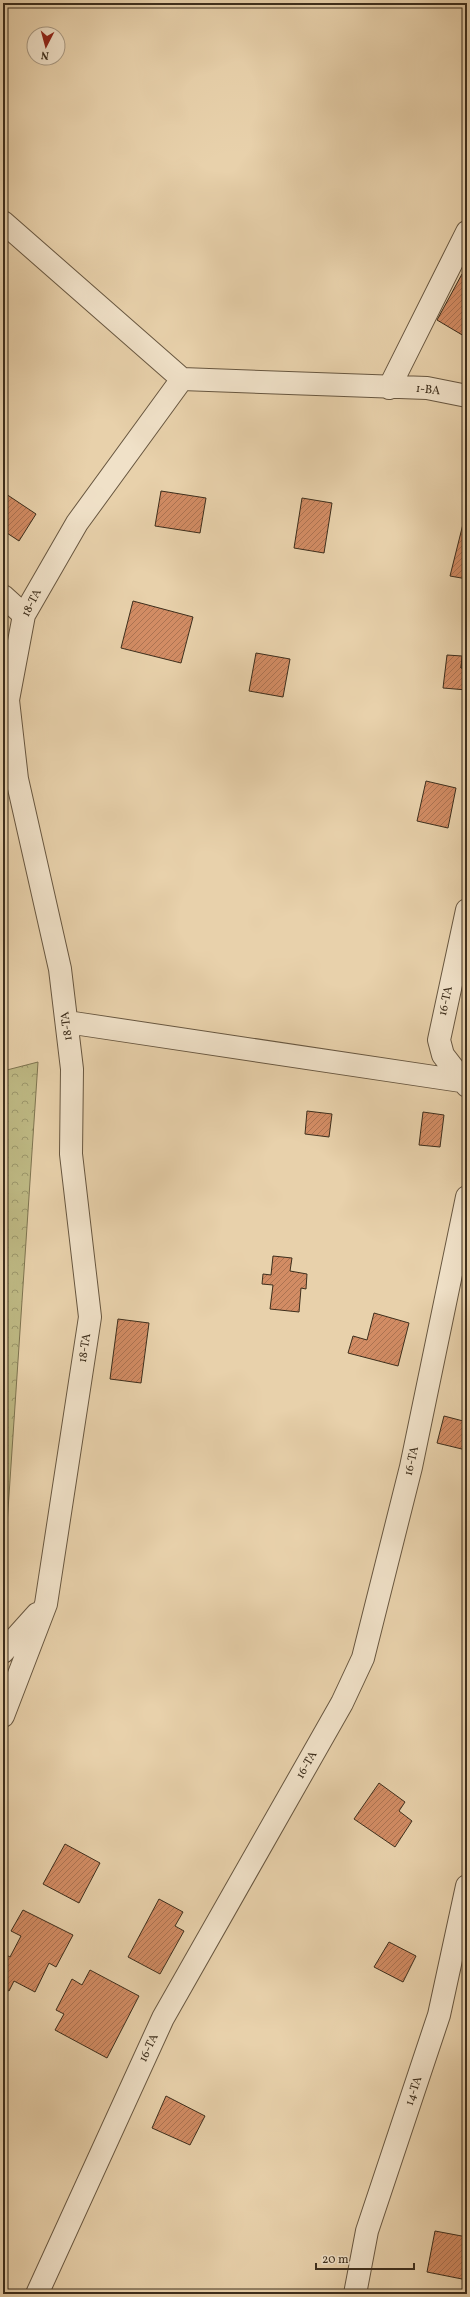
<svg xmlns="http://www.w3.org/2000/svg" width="470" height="2297" viewBox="0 0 470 2297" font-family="Vollkorn,serif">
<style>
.forest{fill:url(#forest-crowns);stroke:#7e7450}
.building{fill:url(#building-hatch);stroke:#3d2e1c}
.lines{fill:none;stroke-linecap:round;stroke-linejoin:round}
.minor-casing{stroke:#685740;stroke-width:24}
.minor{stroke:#f0e1c8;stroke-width:22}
.labels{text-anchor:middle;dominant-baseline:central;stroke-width:3.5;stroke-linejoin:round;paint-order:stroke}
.street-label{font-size:12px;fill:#3d2e1c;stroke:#f0e1c8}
</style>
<defs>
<pattern id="forest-crowns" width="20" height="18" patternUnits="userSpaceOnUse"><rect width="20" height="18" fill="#beb984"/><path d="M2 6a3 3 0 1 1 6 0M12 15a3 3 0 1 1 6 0" fill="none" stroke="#9c976b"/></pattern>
<pattern id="building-hatch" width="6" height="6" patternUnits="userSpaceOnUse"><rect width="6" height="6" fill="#d28c64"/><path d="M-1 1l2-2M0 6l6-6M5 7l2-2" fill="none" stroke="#ac7352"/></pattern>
</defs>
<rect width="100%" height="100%" fill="#e8d1ab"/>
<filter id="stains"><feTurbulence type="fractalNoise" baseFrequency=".005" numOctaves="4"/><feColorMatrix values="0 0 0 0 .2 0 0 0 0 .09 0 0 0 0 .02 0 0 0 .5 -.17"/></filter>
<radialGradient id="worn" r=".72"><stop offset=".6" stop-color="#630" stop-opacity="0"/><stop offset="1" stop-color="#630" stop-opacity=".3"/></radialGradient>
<!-- forest -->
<path class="forest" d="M 38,1062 L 3,1585 L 3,1071 Z"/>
<!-- building -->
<path class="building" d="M 462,274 L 467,277 L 467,331 L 464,336 L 437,320 Z
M 161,491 L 206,498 L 200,533 L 155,526 Z
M 3,492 L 36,514 L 19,541 L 7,533 L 3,540 Z
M 302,498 L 332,503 L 324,553 L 294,548 Z
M 463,524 L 467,525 L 467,579 L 450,576 Z
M 133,601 L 193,617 L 181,663 L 121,648 Z
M 465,633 L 467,633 L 467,668 L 461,668 Z
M 256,653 L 290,659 L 283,697 L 249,691 Z
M 447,655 L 462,656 L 461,668 L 467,668 L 467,690 L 443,688 Z
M 426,781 L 456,788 L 448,828 L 417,821 Z
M 307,1111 L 332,1114 L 329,1137 L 305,1134 Z
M 423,1112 L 444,1115 L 440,1147 L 419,1145 Z
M 273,1256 L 292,1258 L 290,1271 L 307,1274 L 306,1289 L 301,1288 L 299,1312 L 270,1309 L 273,1285 L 262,1284 L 263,1274 L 271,1275 Z
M 374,1313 L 409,1323 L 398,1366 L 348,1353 L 353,1336 L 367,1340 Z
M 118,1319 L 149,1323 L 141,1383 L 110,1379 Z
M 444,1416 L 467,1422 L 466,1450 L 437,1443 Z
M 379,1783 L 405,1802 L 399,1811 L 412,1821 L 395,1847 L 354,1819 Z
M 65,1844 L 100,1863 L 79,1903 L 43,1884 Z
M 159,1899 L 183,1912 L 175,1926 L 184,1931 L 160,1974 L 128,1957 Z
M 23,1910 L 73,1935 L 56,1967 L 49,1963 L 35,1992 L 14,1981 L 9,1991 L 3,1988 L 3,1953 L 10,1957 L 21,1936 L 11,1931 Z
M 389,1942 L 416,1956 L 403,1982 L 374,1967 Z
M 90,1970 L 139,1996 L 107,2058 L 55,2030 L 64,2014 L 56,2010 L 72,1979 L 82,1985 Z
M 166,2096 L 205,2116 L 190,2145 L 152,2128 Z
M 435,2231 L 467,2237 L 467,2280 L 427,2272 Z"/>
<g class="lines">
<!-- minor casing -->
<g class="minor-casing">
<path id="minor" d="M 3,222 L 182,379 L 427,388 L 467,396
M 389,388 L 467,232
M 3,596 L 24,615
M 467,910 L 439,1040 L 443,1055 L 467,1086
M 67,1022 L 461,1081
M 3,1652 L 37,1614
M 3,1716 L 46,1604 L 90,1317 L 71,1154 L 72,1069 L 60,969 L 17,779 L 8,700 L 24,615 L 77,523 L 182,379
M 37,2294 L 163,2018 L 342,1703 L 363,1658 L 411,1467 L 467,1197
M 355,2294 L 367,2231 L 439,2015 L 467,1886"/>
</g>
<!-- minor -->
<use href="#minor" class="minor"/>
</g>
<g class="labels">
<!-- street labels -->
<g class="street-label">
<text transform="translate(428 390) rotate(6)">1-ВА</text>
<text transform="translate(32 603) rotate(-63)">18-ТА</text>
<text transform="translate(446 1001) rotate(-78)">16-ТА</text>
<text transform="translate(67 1026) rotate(-97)">18-ТА</text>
<text transform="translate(85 1348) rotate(-81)">18-ТА</text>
<text transform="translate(412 1461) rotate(-77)">16-ТА</text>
<text transform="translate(307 1765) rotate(-60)">16-ТА</text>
<text transform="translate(149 2048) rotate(-65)">16-ТА</text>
<text transform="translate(414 2091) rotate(-72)">14-ТА</text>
</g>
</g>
<!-- margin -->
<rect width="470" height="2297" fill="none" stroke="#e8d1ab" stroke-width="16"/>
<rect x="4" y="4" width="462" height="2289" fill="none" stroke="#3d2e1c" stroke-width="2"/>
<rect x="8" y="8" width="454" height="2281" fill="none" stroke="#3d2e1c"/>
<!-- north arrow -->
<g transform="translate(46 46) rotate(186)"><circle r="19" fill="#f0e1c8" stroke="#a89983"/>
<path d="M0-3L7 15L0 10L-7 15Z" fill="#8f2418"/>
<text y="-6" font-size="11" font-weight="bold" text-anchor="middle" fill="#3d2e1c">N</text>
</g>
<!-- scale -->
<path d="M316 2263v6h98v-6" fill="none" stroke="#3d2e1c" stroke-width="2"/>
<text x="322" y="2263" font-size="12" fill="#3d2e1c" stroke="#f0e1c8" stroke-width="3" paint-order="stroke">20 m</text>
<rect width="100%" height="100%" filter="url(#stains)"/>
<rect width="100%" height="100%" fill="url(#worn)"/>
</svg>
